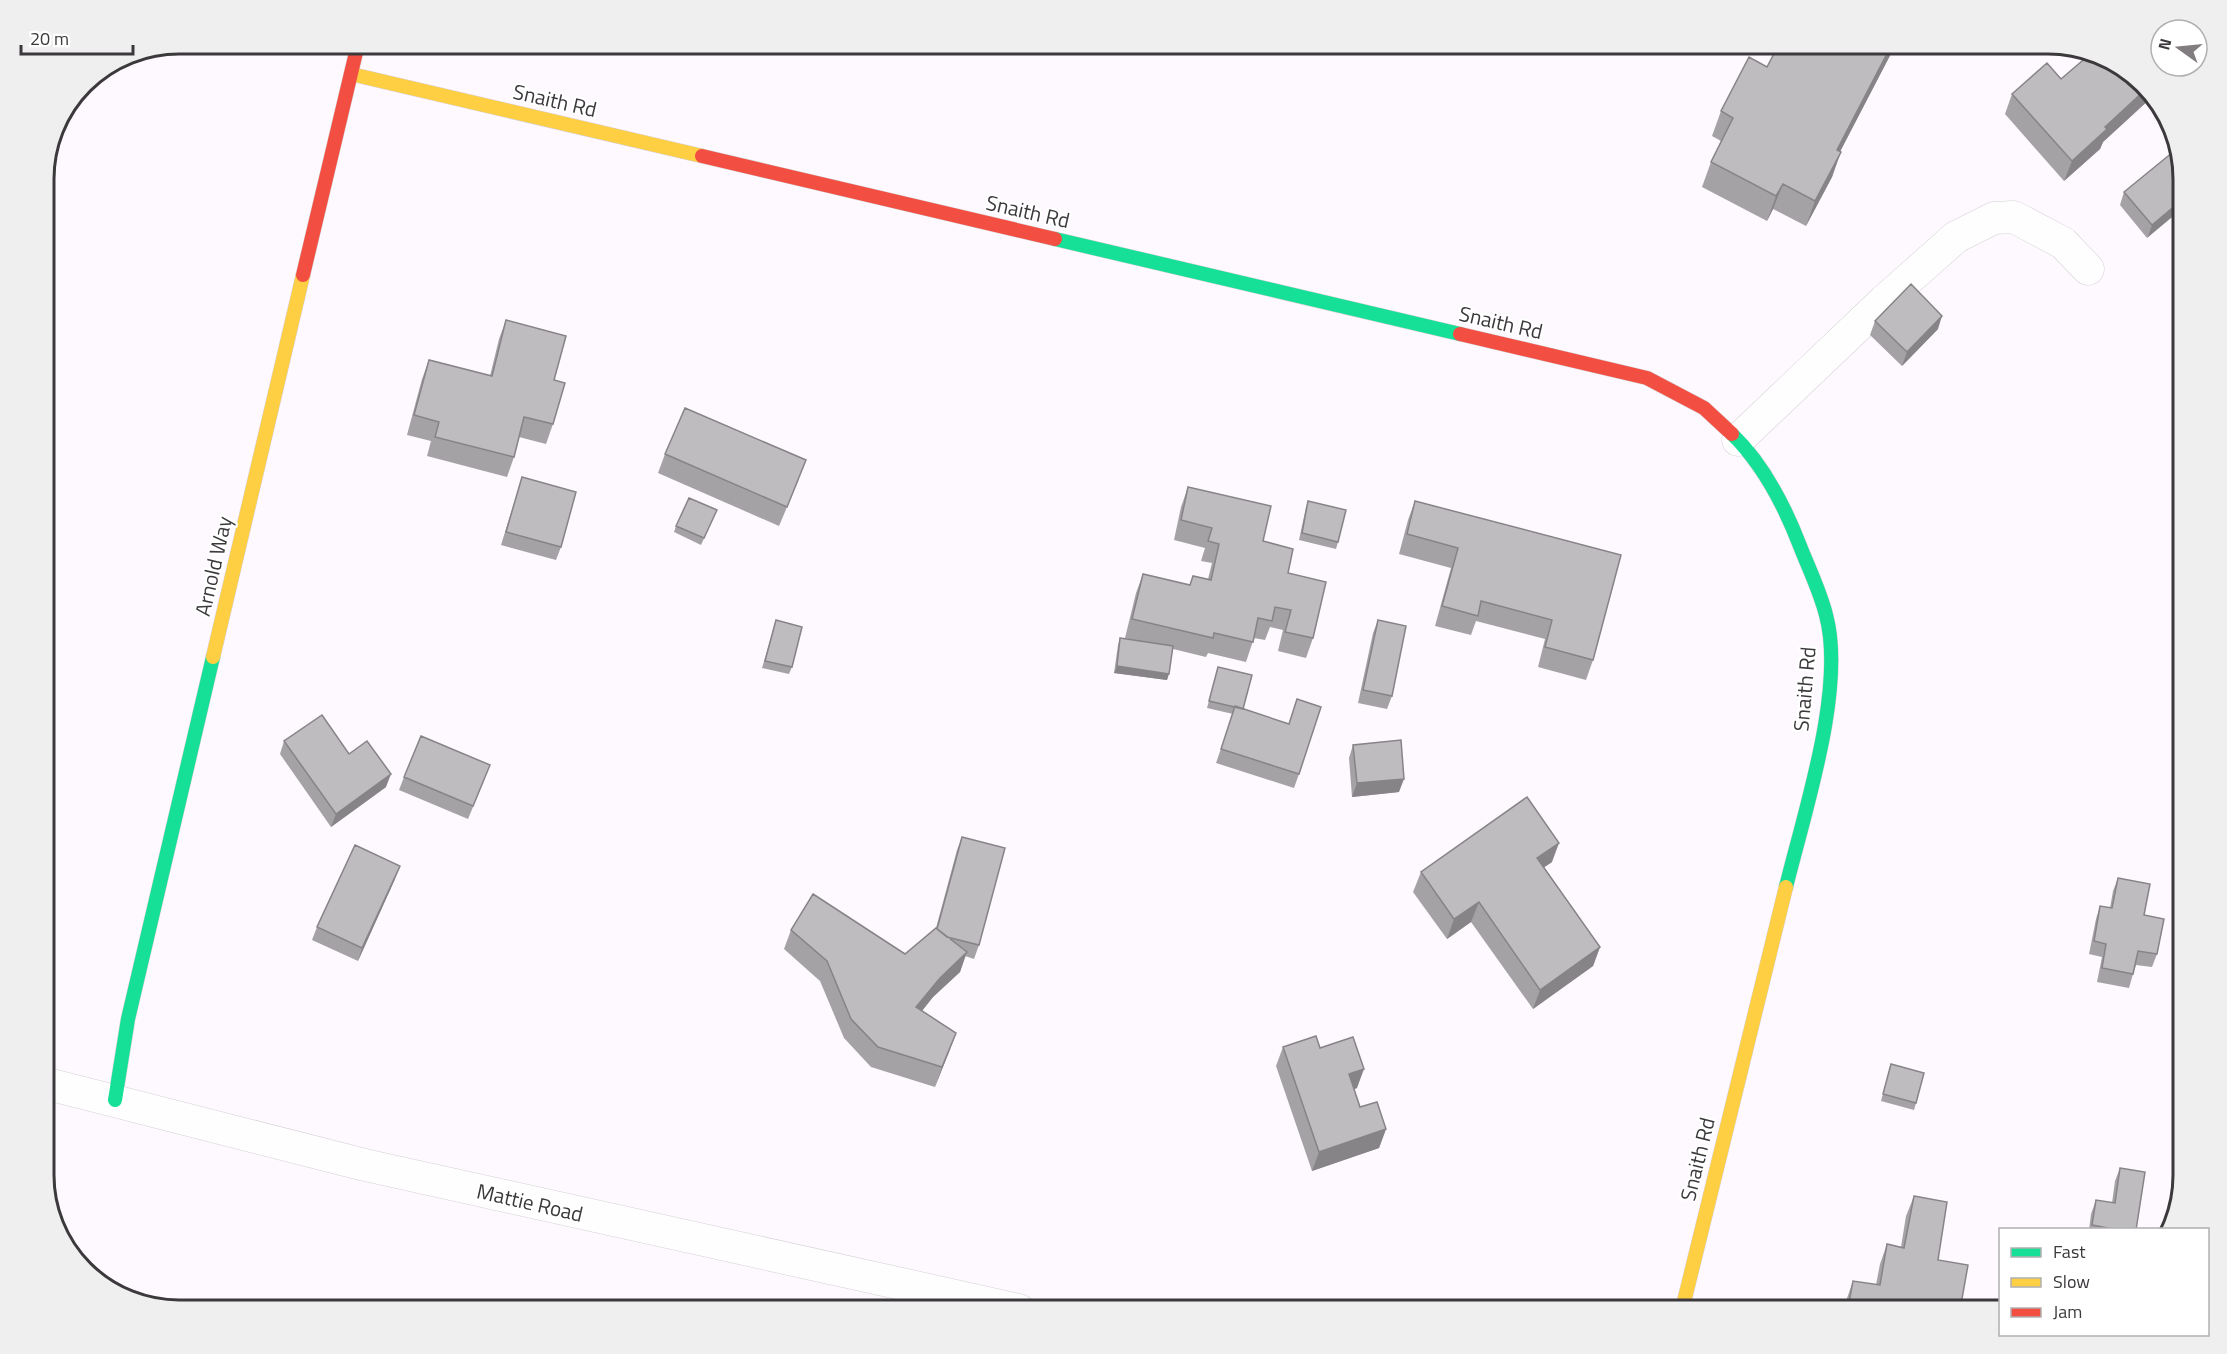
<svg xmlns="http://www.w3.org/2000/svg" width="2227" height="1354" viewBox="0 0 2227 1354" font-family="'Titillium Web',sans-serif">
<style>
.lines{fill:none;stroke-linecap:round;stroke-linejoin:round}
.street-casing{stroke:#d4d1d4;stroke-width:33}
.fast-casing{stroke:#d4d1d4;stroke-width:15}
.slow-casing{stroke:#d4d1d4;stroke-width:15}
.jam-casing{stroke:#d4d1d4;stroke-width:15}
.street{stroke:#fffeff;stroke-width:32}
.fast{stroke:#16e098;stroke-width:14}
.slow{stroke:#ffcf43;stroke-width:14}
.jam{stroke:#f24e42;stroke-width:14}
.wall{fill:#a4a2a5}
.shaded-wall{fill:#868486}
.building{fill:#bfbcc0;stroke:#868486;stroke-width:1.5}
.labels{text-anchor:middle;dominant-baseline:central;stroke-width:4.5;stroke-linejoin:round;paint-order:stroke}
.street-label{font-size:21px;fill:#3c393c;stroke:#fff}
.rim{fill:none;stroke:#3c393c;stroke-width:3}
</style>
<rect width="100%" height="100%" fill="#fdf9fe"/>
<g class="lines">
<!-- street casing -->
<g class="street-casing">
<path id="street" d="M 1738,440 L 1884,301 L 1956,237 L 1994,218 L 2014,217 L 2063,243 L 2088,269
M 44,1083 L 365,1165 L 1019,1310"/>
</g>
<!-- fast casing -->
<g class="fast-casing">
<path id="fast" d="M 1055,239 L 1460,334
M 1732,434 C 1763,464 1785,507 1800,546 C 1809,569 1820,591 1826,615 C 1846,688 1804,813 1786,887
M 115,1100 L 128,1019 L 213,657"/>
</g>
<!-- slow casing -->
<g class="slow-casing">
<path id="slow" d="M 351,74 L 702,156
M 213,657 L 303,275
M 1682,1310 L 1786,887"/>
</g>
<!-- jam casing -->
<g class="jam-casing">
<path id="jam" d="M 702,156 L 1055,239
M 303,275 L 358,44
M 1460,334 L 1647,378 L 1704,408 L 1732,434"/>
</g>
<!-- street -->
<use href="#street" class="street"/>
<!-- fast -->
<use href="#fast" class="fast"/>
<!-- slow -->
<use href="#slow" class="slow"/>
<!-- jam -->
<use href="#jam" class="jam"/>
</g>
<!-- wall -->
<path class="wall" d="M 794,44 L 838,44 L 797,53 Z
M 1779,44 L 1896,44 L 1840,151 L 1832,177 L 1806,226 L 1773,209 L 1767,221 L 1702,187 L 1711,162 L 1721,141 L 1712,136 L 1721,111 L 1767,67 Z
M 2116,62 L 2152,97 L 2103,142 L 2100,149 L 2064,181 L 2005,114 L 2012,94 Z
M 2159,105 L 2165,111 L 2170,127 L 2156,114 Z
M 2180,161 L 2147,238 L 2120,205 L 2124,192 Z
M 506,320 L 554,380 L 553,424 L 546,444 L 519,437 L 514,457 L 507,477 L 427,456 L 431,441 L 407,435 L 422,379 L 429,360 L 490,376 L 499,339 Z
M 1875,321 L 1938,329 L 1902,366 L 1870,335 Z
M 665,454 L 799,479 L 779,526 L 658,473 Z
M 522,477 L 561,547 L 556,560 L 501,545 Z
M 1188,487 L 1263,541 L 1288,573 L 1313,638 L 1306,658 L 1278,651 L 1283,630 L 1270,627 L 1265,640 L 1254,638 L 1246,662 L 1208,653 L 1206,657 L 1173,649 L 1167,680 L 1114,673 L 1118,645 L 1120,638 L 1132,640 L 1125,638 L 1136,593 L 1143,574 L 1190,585 L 1193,576 L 1208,579 L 1212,563 L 1201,561 L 1205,548 L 1174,540 L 1181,507 Z
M 1308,501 L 1338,542 L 1336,549 L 1299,540 L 1306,507 Z
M 1415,501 L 1621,555 L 1593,660 L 1586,680 L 1538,667 L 1545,639 L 1476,621 L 1471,635 L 1435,626 L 1451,568 L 1399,554 L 1408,520 Z
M 717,510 L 701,545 L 674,532 L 676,526 Z
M 776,620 L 792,667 L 789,674 L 762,668 Z
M 1378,620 L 1392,696 L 1387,709 L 1358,703 L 1373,633 Z
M 1218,667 L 1243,709 L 1289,724 L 1297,699 L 1299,774 L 1294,788 L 1216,763 L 1233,714 L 1207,708 Z
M 284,741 L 349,754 L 386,787 L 331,827 L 280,754 Z
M 1353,745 L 1399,792 L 1352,797 L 1349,758 Z
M 404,777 L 485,778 L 468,819 L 399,790 Z
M 962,837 L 979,945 L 974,959 L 965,956 L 960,972 L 933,997 L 922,1011 L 956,1033 L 935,1087 L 871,1067 L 844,1038 L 820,981 L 784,949 L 791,930 L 905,954 L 936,928 L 957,850 Z
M 1552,862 L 1544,867 L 1600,947 L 1593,966 L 1533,1009 L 1471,922 L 1447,939 L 1413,892 L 1421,872 Z
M 2118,878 L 2144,915 L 2157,954 L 2152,967 L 2136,965 L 2133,974 L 2129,988 L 2097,982 L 2102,957 L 2089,954 L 2096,919 L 2100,906 L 2110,908 L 2113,891 Z
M 395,879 L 358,961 L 312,940 L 317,927 Z
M 1283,1047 L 1320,1048 L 1357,1088 L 1354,1089 L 1360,1107 L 1386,1129 L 1379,1148 L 1312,1171 L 1276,1066 Z
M 1891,1064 L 1916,1103 L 1914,1110 L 1881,1101 Z
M 2120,1168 L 2136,1230 L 2089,1230 L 2091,1214 L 2096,1200 L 2112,1203 L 2115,1181 Z
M 1914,1196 L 1938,1260 L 1960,1310 L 1844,1310 L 1846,1301 L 1853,1281 L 1876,1285 L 1880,1264 L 1887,1244 L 1901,1247 L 1906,1216 Z"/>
<!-- shaded-wall -->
<path class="shaded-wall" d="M 800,44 L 838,44 L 797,53 Z
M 1892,44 L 1896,44 L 1828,175 L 1837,150 Z
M 2145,90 L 2152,97 L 2103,142 L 2100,149 L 2064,181 L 2072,161 L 2105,127 Z
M 1841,152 L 1832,177 L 1806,226 L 1815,201 Z
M 1783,184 L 1773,209 L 1767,221 L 1776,196 Z
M 2183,199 L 2183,208 L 2147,238 L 2152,225 Z
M 1942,316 L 1938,329 L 1902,366 L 1907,352 Z
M 1117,666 L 1169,674 L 1167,680 L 1114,673 Z
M 391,774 L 386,787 L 331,827 L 336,814 Z
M 1404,779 L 1399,792 L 1352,797 L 1357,783 Z
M 1559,843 L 1552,862 L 1530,877 L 1537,858 Z
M 400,866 L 395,879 L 358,961 L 362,948 Z
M 1479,902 L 1471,922 L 1447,939 L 1454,919 Z
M 1600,947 L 1593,966 L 1533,1009 L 1540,990 Z
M 967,952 L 960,972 L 933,997 L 909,1027 L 916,1007 L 940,978 Z
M 956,1033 L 949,1052 L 935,1087 L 942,1067 Z
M 1364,1069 L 1357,1088 L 1342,1094 L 1349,1074 Z
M 1386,1129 L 1379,1148 L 1312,1171 L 1319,1152 Z"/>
<!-- building -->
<path class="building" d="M 1779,44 L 1892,44 L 1837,150 L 1841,152 L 1815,201 L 1783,184 L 1776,196 L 1711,162 L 1733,118 L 1721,111 L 1749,57 L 1767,67 Z
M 2089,55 L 2116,62 L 2145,90 L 2105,127 L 2107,129 L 2072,161 L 2012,94 L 2047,63 L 2061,79 Z
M 2173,152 L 2180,161 L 2183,170 L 2183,199 L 2152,225 L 2124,192 Z
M 1911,284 L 1942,316 L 1907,352 L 1875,321 Z
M 506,320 L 566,336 L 554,380 L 565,383 L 553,424 L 524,417 L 514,457 L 435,437 L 439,422 L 414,415 L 429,360 L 492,376 Z
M 685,408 L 806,460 L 787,507 L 665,454 Z
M 522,477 L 576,492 L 561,547 L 506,532 Z
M 1188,487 L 1271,506 L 1263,541 L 1293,549 L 1288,573 L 1326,582 L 1313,638 L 1285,632 L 1291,610 L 1275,607 L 1272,621 L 1258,618 L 1253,642 L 1214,633 L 1213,638 L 1132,619 L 1143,574 L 1190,585 L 1193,576 L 1211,580 L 1219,544 L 1208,541 L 1212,528 L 1181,520 Z
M 689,498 L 717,510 L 704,538 L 676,526 Z
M 1308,501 L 1346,510 L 1338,542 L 1302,533 Z
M 1415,501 L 1621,555 L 1593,660 L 1545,647 L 1552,620 L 1481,601 L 1478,616 L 1442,606 L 1458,548 L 1407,534 Z
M 776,620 L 802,627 L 792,667 L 765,661 Z
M 1378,620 L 1406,626 L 1392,696 L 1363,690 Z
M 1120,638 L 1173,646 L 1169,674 L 1117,666 Z
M 1218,667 L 1252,675 L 1243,709 L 1209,701 Z
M 1297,699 L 1321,707 L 1299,774 L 1221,749 L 1235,706 L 1289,724 Z
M 322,715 L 349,754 L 367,741 L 391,774 L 336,814 L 284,741 Z
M 421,736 L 490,765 L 473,806 L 404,777 Z
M 1401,740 L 1404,779 L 1357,783 L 1353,745 Z
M 1527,797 L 1559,843 L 1537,858 L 1600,947 L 1540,990 L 1479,902 L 1454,919 L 1421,872 Z
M 962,837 L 1005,848 L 979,945 L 947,937 L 937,929 Z
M 355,845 L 400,866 L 362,948 L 317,927 Z
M 2118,878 L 2150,884 L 2144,915 L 2164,919 L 2157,954 L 2138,951 L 2133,974 L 2102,968 L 2106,944 L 2094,941 L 2100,906 L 2112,908 Z
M 813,894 L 905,954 L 936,928 L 967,952 L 940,978 L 916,1007 L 956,1033 L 942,1067 L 878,1047 L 851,1019 L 827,961 L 791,930 Z
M 1316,1036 L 1320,1048 L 1353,1037 L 1364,1069 L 1349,1074 L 1360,1107 L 1377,1102 L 1386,1129 L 1319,1152 L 1283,1047 Z
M 1891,1064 L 1924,1073 L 1916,1103 L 1883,1094 Z
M 2120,1168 L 2145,1172 L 2136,1230 L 2118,1230 L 2092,1225 L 2096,1200 L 2115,1203 Z
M 1914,1196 L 1947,1202 L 1938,1260 L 1968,1265 L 1960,1310 L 1860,1310 L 1848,1308 L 1853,1281 L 1880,1285 L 1887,1244 L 1904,1248 Z"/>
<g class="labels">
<!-- street labels -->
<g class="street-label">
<text transform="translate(555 100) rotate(13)">Snaith Rd</text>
<text transform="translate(1028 211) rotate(13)">Snaith Rd</text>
<text transform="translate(1501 322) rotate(13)">Snaith Rd</text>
<text transform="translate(213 566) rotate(-77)">Arnold Way</text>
<text transform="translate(1804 689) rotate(-85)">Snaith Rd</text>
<text transform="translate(1697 1159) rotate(-76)">Snaith Rd</text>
<text transform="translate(530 1202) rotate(13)">Mattie Road</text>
</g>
</g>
<!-- crop -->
<path d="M0 0H2227V1354H0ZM179 54H2048A125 125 0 0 1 2173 179V1175A125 125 0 0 1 2048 1300H179A125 125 0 0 1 54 1175V179A125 125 0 0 1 179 54Z" fill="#efefef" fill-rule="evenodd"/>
<path class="rim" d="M179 54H2048A125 125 0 0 1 2173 179V1175A125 125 0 0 1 2048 1300H179A125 125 0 0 1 54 1175V179A125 125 0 0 1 179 54Z"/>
<!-- legend -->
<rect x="1999" y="1228" width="210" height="108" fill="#ffffff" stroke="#b1b0b1" stroke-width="1.5"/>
<rect x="2011" y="1248" width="30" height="9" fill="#16e098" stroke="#b1b0b1" stroke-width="1.5"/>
<text x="2053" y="1258" font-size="18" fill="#3c393c">Fast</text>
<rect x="2011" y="1278" width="30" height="9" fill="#ffcf43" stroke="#b1b0b1" stroke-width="1.5"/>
<text x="2053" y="1288" font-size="18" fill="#3c393c">Slow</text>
<rect x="2011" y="1308" width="30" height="9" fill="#f24e42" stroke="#b1b0b1" stroke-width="1.5"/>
<text x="2053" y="1318" font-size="18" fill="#3c393c">Jam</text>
<!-- north arrow -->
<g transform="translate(2179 48) rotate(285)"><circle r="28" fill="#ffffff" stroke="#b1b0b1" stroke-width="1.5"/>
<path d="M0-4.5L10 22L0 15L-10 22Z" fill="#807c80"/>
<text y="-9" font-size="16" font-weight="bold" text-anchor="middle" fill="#3c393c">N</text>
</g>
<!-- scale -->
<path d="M21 45v9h112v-9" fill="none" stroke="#3c393c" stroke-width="3"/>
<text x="30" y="45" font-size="18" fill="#3c393c" stroke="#ffffff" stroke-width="4.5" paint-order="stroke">20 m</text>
</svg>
